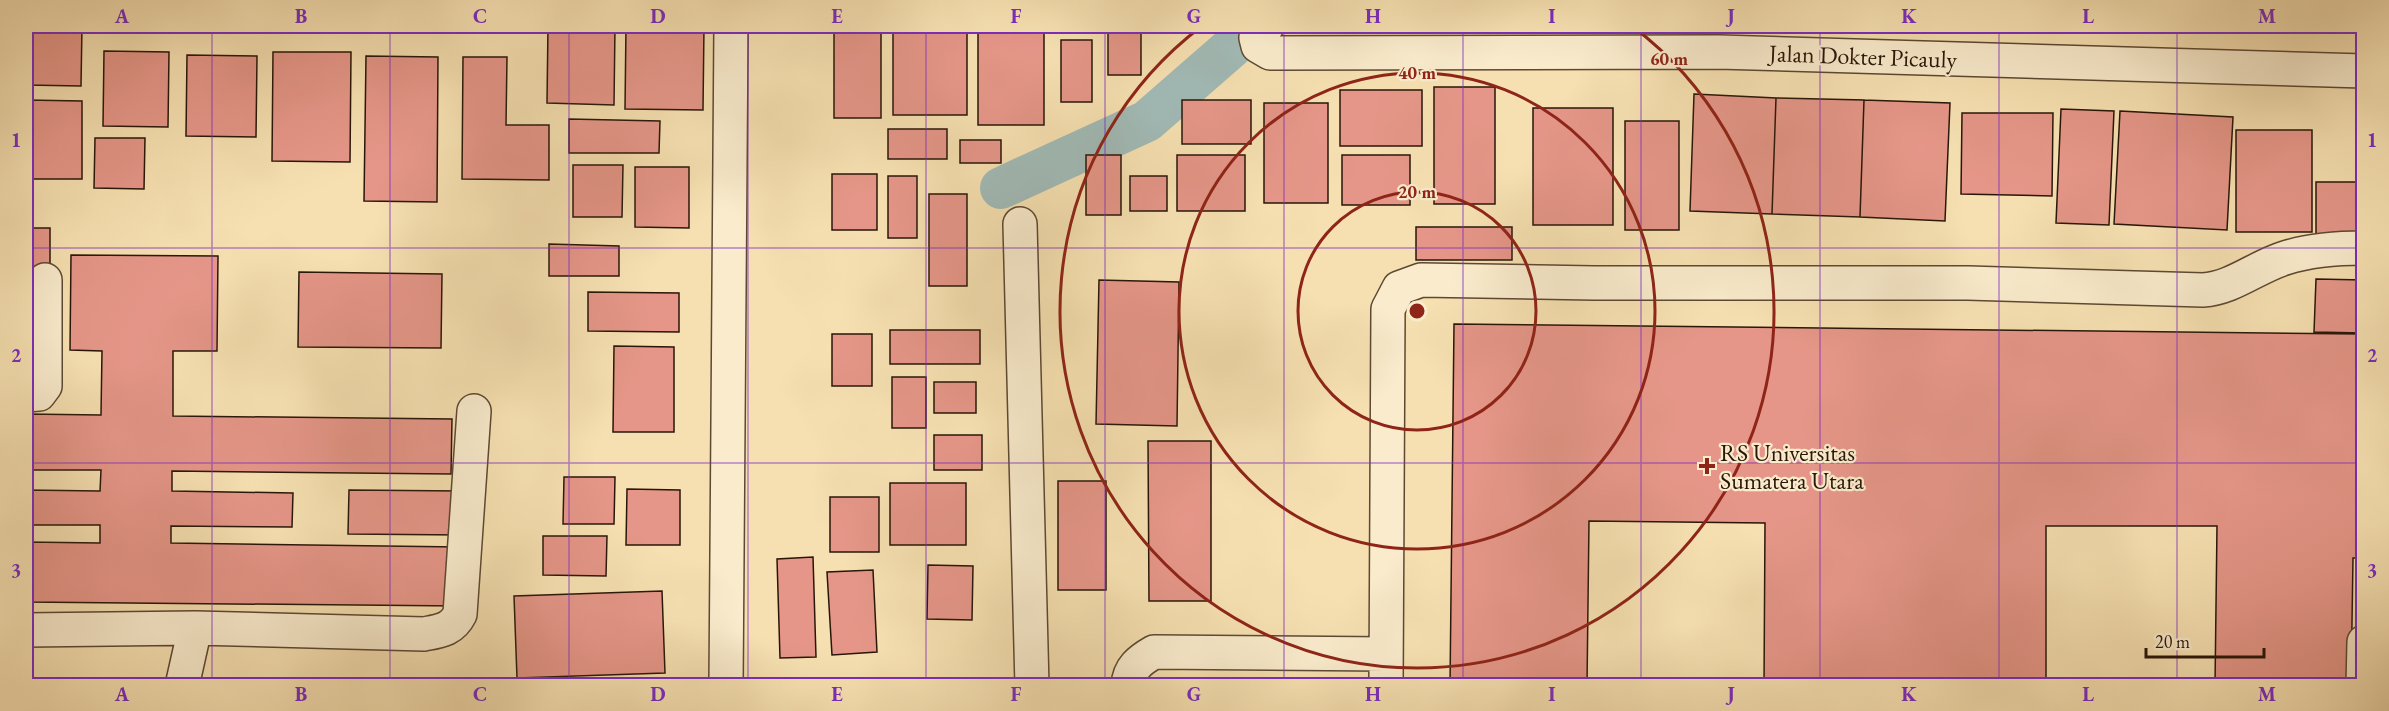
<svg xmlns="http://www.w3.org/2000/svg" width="2389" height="711" viewBox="0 0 2389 711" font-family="'EB Garamond',serif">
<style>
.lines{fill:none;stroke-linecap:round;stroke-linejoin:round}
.canal{stroke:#a1bab6;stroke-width:42}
.building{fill:#e59688;stroke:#291609;stroke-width:1.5}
.minor-casing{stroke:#5c4833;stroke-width:36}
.minor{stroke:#f9ebcc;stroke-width:33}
.grid{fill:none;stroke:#7b2cbf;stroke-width:1.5;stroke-opacity:0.55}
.ring{fill:none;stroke:#8f2418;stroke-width:3}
.poi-dot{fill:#8f2418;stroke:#f9ebcc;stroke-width:2}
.labels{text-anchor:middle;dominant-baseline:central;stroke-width:4.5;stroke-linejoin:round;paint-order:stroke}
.street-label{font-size:24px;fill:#291609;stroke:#f9ebcc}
.poi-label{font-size:24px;fill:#291609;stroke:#f9ebcc;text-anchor:start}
.centre{fill:#8f2418;stroke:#f9ebcc;stroke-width:3}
.ring-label{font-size:18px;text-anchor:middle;font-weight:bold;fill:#8f2418;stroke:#f9ebcc;stroke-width:4.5;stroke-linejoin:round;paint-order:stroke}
.neatline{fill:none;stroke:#7b2cbf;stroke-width:2}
.grid-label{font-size:20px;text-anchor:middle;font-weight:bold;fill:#7b2cbf}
</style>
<rect width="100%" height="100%" fill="#f6e0b1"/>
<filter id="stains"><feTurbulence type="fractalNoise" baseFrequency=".00333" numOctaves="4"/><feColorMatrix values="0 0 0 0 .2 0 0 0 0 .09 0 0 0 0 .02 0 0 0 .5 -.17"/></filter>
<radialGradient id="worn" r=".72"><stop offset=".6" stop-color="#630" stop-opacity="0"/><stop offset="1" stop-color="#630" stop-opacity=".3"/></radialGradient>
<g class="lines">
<!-- canal -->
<path class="canal" d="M 1001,188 L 1147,121 L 1256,26"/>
</g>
<!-- building -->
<path class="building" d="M 26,26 L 82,26 L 81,86 L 26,85 Z
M 548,26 L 615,26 L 614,105 L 547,103 Z
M 626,26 L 704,26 L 703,110 L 625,109 Z
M 834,26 L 881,26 L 881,118 L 834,118 Z
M 893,26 L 967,26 L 967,115 L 893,115 Z
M 978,26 L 1044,26 L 1044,125 L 978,125 Z
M 1108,26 L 1141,26 L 1141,75 L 1108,75 Z
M 2012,26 L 2044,26 L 2044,30 Z
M 2326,26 L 2364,26 L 2364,31 L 2326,31 Z
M 1061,40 L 1092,40 L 1092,102 L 1061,102 Z
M 104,51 L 169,52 L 168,127 L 103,126 Z
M 273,52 L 351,52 L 350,162 L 272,161 Z
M 187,55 L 257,56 L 256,137 L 186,136 Z
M 366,56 L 438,57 L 437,202 L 364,201 Z
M 463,57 L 507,57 L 506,125 L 549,125 L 549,180 L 462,179 Z
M 1434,87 L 1495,87 L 1495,204 L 1434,204 Z
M 1340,90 L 1422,90 L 1422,146 L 1340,146 Z
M 1694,94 L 1776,98 L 1772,214 L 1690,211 Z
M 1776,98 L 1864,100 L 1860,217 L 1772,214 Z
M 26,100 L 82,101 L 82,179 L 26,179 Z
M 1182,100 L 1251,100 L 1251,144 L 1182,144 Z
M 1864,100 L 1950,103 L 1945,221 L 1860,217 Z
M 1264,103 L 1328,103 L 1328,203 L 1264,203 Z
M 1533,108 L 1613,108 L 1613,225 L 1533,225 Z
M 2061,109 L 2114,111 L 2109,225 L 2056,223 Z
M 2120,111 L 2233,117 L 2227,230 L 2114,224 Z
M 1962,113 L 2053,113 L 2052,196 L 1961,194 Z
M 569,119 L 660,121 L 659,153 L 569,153 Z
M 1625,121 L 1679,121 L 1679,230 L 1625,230 Z
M 888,129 L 947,129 L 947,159 L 888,159 Z
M 2236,130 L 2312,130 L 2312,232 L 2236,232 Z
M 95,138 L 145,138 L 144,189 L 94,188 Z
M 960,140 L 1001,140 L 1001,163 L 960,163 Z
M 1086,155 L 1121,155 L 1121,215 L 1086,215 Z
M 1177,155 L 1245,155 L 1245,211 L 1177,211 Z
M 1342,155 L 1410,155 L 1410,205 L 1342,205 Z
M 573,165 L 623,165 L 622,217 L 573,217 Z
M 635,167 L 689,167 L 689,228 L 635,227 Z
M 832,174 L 877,174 L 877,230 L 832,230 Z
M 888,176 L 917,176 L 917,238 L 888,238 Z
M 1130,176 L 1167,176 L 1167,211 L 1130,211 Z
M 2316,182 L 2364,182 L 2364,236 L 2316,236 Z
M 929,194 L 967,194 L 967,286 L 929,286 Z
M 1416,227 L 1512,227 L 1512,260 L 1416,260 Z
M 26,228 L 50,228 L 50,273 L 26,273 Z
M 549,244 L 619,246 L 619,276 L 549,276 Z
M 71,255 L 218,256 L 217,351 L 173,351 L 173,416 L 452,419 L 451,474 L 172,471 L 172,491 L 293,493 L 292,527 L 171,526 L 171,543 L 459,547 L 458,606 L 26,602 L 26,542 L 100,543 L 100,525 L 26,525 L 26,490 L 100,491 L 101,470 L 26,470 L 26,414 L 101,415 L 102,351 L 70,350 Z
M 299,272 L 442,274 L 441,348 L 298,347 Z
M 2316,279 L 2364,280 L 2364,333 L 2314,332 Z
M 1099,280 L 1179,282 L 1177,426 L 1096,424 Z
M 588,292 L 679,293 L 679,332 L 588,331 Z
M 1454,324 L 2361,334 L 2361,373 L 2364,373 L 2364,558 L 2353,558 L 2351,686 L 2215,686 L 2217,526 L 2046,526 L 2046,686 L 1764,686 L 1765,523 L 1589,521 L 1587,686 L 1450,686 Z
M 890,330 L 980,330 L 980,364 L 890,364 Z
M 832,334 L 872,334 L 872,386 L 832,386 Z
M 26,345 L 40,345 L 39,386 L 26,386 Z
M 614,346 L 674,347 L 674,432 L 613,432 Z
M 892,377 L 926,377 L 926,428 L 892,428 Z
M 934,382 L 976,382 L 976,413 L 934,413 Z
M 934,435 L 982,435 L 982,470 L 934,470 Z
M 1148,441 L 1211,441 L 1211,601 L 1149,601 Z
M 564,477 L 615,477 L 614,524 L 563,524 Z
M 1058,481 L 1106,481 L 1106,590 L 1058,590 Z
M 890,483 L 966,483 L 966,545 L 890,545 Z
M 627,489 L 680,490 L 680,545 L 626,545 Z
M 349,490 L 462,491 L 462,535 L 348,534 Z
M 830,497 L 879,497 L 879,552 L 830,552 Z
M 543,536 L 607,536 L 606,576 L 543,575 Z
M 813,557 L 816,657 L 780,658 L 777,559 Z
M 928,565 L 973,566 L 972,620 L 927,619 Z
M 873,570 L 877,652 L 832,655 L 827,572 Z
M 662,591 L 665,673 L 517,678 L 514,596 Z"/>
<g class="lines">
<!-- minor casing -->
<g class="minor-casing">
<path id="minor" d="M 1267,26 L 1256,38 L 1258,46 L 1270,53 L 1719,52 L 2364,71
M 1020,224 L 1032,686
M 26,395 L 39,394 L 45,386 L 45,280
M 195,628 L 424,634 C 440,631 452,630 460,614 L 474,411
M 26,630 L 195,628 L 182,686
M 726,686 L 731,26
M 1128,686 C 1129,668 1140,660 1154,652 L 1386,654
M 1386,686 L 1388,309 L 1399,288 L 1421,280 L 1594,283 L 1968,283 L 2203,290 C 2233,288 2256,267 2285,258 C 2310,250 2337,248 2364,248
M 2363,686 L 2364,642"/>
</g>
<!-- minor -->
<use href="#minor" class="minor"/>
</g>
<!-- grid -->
<path class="grid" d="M 212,26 L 212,686M 390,26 L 390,686M 569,26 L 569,686M 748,26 L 748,686M 926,26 L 926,686M 1105,26 L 1105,686M 1284,26 L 1284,686M 1463,26 L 1463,686M 1641,26 L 1641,686M 1820,26 L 1820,686M 1999,26 L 1999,686M 2177,26 L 2177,686M 26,248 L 2364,248M 26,463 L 2364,463"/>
<!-- distance rings -->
<g class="ring">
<circle cx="1417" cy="311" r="119"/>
<circle cx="1417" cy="311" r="238"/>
<path d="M1632 26A357 357 0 1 1 1202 26"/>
</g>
<!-- markers -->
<path class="poi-dot" d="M1704 457h6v6h6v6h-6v6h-6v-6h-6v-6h6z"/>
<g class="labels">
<!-- street labels -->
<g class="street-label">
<text transform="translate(1863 56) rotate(2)">Jalan Dokter Picauly</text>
</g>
<!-- poi labels -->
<g class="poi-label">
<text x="1720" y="452">RS Universitas<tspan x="1720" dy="28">Sumatera Utara</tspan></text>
</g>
</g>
<circle cx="1417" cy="311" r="9" class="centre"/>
<g class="ring-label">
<text x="1669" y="65">60 m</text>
<text x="1417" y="79">40 m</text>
<text x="1417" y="198">20 m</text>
</g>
<!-- margin -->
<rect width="2389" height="711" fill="none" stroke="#f6e0b1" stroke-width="66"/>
<!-- scale -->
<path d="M2146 648v9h118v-9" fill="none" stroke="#291609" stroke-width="3"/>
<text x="2155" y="648" font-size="18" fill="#291609" stroke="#f9ebcc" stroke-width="4.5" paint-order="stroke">20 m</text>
<rect x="33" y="33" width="2323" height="645" class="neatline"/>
<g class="grid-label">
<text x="122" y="23">A</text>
<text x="301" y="23">B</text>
<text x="480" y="23">C</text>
<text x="658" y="23">D</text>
<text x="837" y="23">E</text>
<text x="1016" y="23">F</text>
<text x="1194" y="23">G</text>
<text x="1373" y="23">H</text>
<text x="1552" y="23">I</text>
<text x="1731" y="23">J</text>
<text x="1909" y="23">K</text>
<text x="2088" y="23">L</text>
<text x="2267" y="23">M</text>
<text x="16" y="147">1</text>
<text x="2372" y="147">1</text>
<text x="16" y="362">2</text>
<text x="2372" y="362">2</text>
<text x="16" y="577">3</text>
<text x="2372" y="577">3</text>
<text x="122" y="701">A</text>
<text x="301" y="701">B</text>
<text x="480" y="701">C</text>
<text x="658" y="701">D</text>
<text x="837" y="701">E</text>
<text x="1016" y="701">F</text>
<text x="1194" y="701">G</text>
<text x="1373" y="701">H</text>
<text x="1552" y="701">I</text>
<text x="1731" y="701">J</text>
<text x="1909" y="701">K</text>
<text x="2088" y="701">L</text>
<text x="2267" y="701">M</text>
</g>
<rect width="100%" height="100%" filter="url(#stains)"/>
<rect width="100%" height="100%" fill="url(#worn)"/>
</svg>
